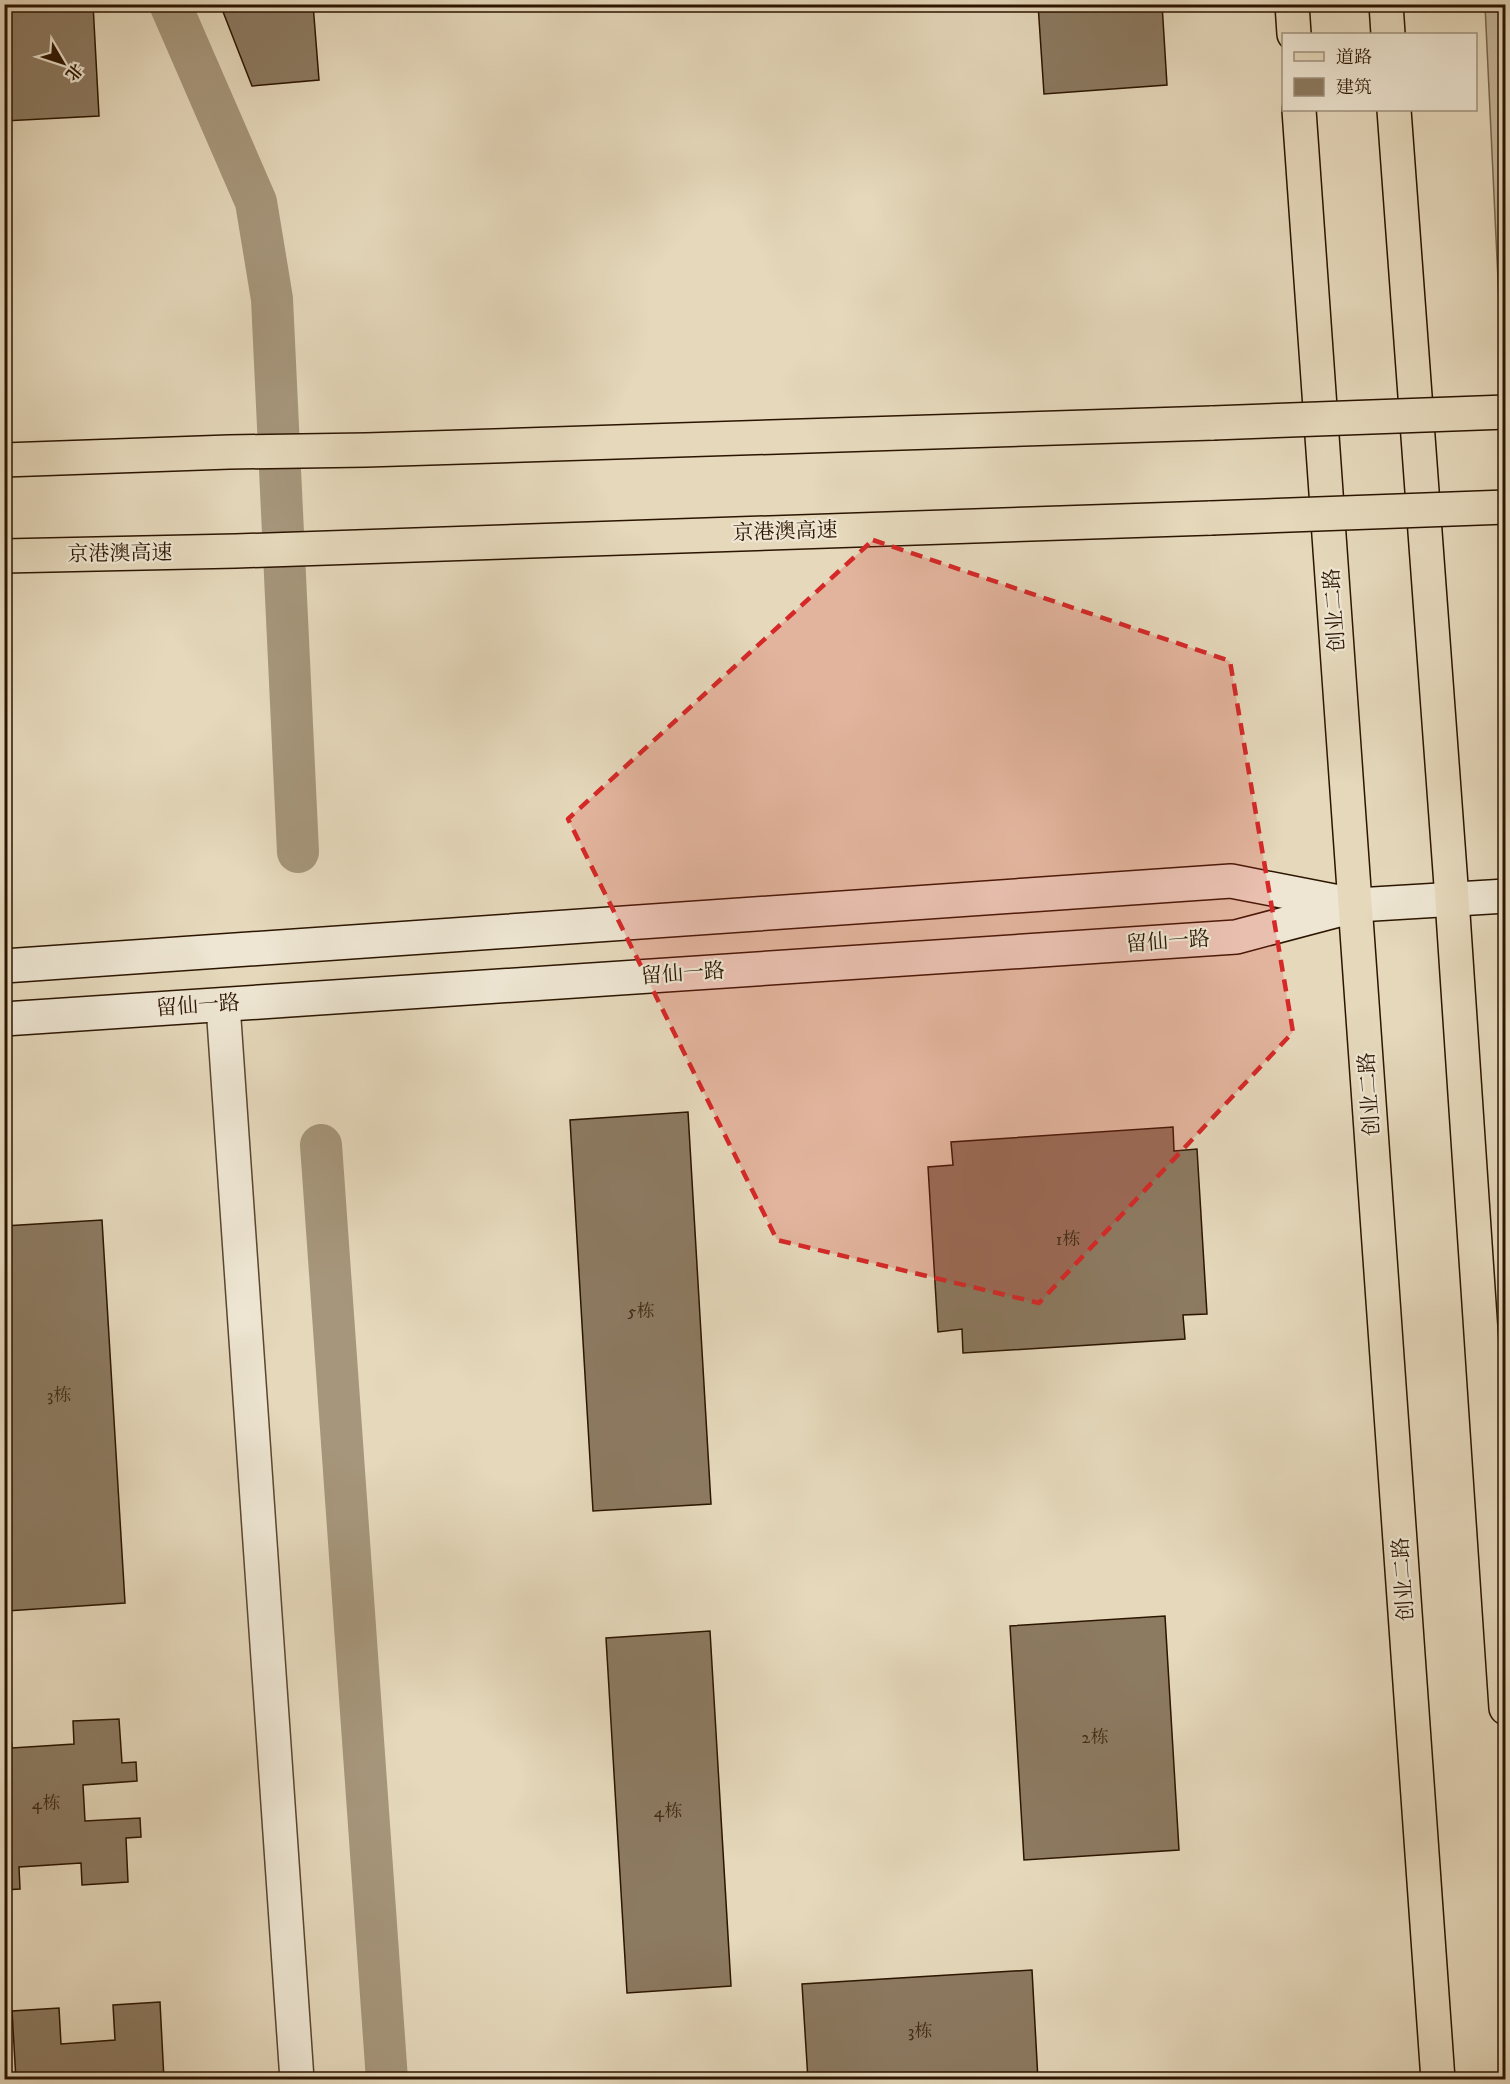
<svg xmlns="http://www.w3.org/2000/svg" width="1510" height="2084" viewBox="0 0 1510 2084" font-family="'IM FELL DW Pica','Noto Serif SC',serif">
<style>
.green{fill:#c6b79b;stroke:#79664e;stroke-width:1.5}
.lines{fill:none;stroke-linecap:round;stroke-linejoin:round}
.canal{stroke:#a6967b;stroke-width:42}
.building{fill:#8c7a61;stroke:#2c1500;stroke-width:1.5}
.street-casing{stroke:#5a462f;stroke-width:36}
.secondary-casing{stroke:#2c1500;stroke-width:36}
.primary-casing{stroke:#2c1500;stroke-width:36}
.highway-casing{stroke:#2c1500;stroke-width:36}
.street{stroke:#eee6d3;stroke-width:33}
.secondary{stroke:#eee6d3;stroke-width:33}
.primary{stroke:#e5d8bb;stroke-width:33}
.highway{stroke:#e5d8bb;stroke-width:33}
.highway-bridge-casing{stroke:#2c1500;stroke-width:36;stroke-linecap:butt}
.highway-bridge{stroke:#e5d8bb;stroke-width:33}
.marked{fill:#d62828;fill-opacity:0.2;stroke:#d62828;stroke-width:4.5;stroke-dasharray:12 8;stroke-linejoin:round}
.labels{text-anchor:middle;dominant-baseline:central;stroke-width:4.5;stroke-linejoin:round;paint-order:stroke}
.number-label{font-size:18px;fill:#442e18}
.street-label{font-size:21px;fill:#2c1500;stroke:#eee6d3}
</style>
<rect width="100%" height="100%" fill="#e5d8bb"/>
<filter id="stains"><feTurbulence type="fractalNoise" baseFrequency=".00333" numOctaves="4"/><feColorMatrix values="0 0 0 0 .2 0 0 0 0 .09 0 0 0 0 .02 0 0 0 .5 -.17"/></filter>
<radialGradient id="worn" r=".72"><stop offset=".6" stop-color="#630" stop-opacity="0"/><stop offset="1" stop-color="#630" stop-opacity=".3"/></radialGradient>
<!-- green -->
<path class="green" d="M 1485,5 L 1505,5 L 1505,321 L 1500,322 Z"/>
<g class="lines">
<!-- canal -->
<path class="canal" d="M 170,4 L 256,202 L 272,299 L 298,852
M 321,1145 L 387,2080"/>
</g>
<!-- building -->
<path class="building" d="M 4,4 L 93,4 L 99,116 L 4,121 Z
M 220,4 L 313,4 L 319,80 L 252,86 Z
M 1038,4 L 1162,4 L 1167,85 L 1044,94 Z
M 688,1112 L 711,1504 L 593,1511 L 570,1120 Z
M 1173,1127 L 1174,1151 L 1197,1149 L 1207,1314 L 1183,1315 L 1185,1339 L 963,1353 L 962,1329 L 938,1332 L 928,1167 L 953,1165 L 951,1142 Z
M 102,1220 L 125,1603 L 7,1611 L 4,1566 L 4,1226 Z
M 1165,1616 L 1179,1850 L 1024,1860 L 1010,1626 Z
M 710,1631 L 731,1986 L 627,1993 L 606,1638 Z
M 119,1719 L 122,1763 L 136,1762 L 137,1781 L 83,1785 L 85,1821 L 140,1818 L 141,1837 L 126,1838 L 128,1882 L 82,1885 L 81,1863 L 19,1867 L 20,1889 L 4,1890 L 4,1827 L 10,1826 L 7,1790 L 4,1790 L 4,1726 L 10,1726 L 12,1748 L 74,1744 L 73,1721 Z
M 1032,1970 L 1038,2080 L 808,2080 L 802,1984 Z
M 160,2002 L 164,2080 L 16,2080 L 12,2011 L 59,2008 L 61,2044 L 115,2040 L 113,2005 Z"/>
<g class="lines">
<!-- street casing -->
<g class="street-casing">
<path id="street" d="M 223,1005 L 297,2080"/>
</g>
<!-- secondary casing -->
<g class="secondary-casing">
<path id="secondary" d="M 4,966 L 1231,881 L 1349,904
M 4,1019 L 1236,937 L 1357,905 L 1506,896"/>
</g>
<!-- primary casing -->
<g class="primary-casing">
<path id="primary" d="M 1292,4 L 1294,34
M 1386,4 L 1388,34
M 1299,110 L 1438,2080
M 1394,110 L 1452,899 L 1506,1708"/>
</g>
<!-- highway casing -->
<g class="highway-casing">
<path id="highway" d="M 4,460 L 229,452 L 366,450 L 1213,423
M 4,556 L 236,551 L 1211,518"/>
</g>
<!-- street -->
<use href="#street" class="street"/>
<!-- secondary -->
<use href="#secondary" class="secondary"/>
<!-- primary -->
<use href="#primary" class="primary"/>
<!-- highway -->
<use href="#highway" class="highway"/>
<!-- highway-bridge casing -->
<g class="highway-bridge-casing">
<path id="highway-bridge" d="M 1213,423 L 1506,412
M 1211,518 L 1506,507"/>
</g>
<!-- highway-bridge -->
<use href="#highway-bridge" class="highway-bridge"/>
</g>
<!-- marked area -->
<path class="marked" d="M 873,540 L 1230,661 L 1293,1032 L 1039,1303 L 777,1240 L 568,819 Z"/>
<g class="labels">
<!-- number labels -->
<g class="number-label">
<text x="1068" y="1240">1栋</text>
<text x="641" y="1312">5栋</text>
<text x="59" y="1396">3栋</text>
<text x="1095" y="1738">2栋</text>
<text x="46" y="1804">4栋</text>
<text x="668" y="1812">4栋</text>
<text x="920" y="2032">3栋</text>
</g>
<!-- street labels -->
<g class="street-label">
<text transform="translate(785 532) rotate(-2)">京港澳高速</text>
<text transform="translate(120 554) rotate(-1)">京港澳高速</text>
<text transform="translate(1335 610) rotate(-94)">创业二路</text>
<text transform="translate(1168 942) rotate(-4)">留仙一路</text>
<text transform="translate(683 974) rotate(-4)">留仙一路</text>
<text transform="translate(198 1006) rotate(-4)">留仙一路</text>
<text transform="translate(1370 1094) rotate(-94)">创业二路</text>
<text transform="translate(1404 1579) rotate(-94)">创业二路</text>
</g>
</g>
<!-- margin -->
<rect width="1510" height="2084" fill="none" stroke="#e5d8bb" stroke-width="24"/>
<rect x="6" y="6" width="1498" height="2072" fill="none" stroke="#2c1500" stroke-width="3"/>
<rect x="12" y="12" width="1486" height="2060" fill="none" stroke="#2c1500" stroke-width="1.5"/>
<!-- legend -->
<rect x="1282" y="33" width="195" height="78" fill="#eee6d3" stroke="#a0927f" stroke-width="1.5"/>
<rect x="1294" y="52" width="30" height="9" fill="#e5d8bb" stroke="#a0927f" stroke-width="1.5"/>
<text x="1336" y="63" font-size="18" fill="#2c1500">道路</text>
<rect x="1294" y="78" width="30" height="18" fill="#8c7a61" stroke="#a0927f" stroke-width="1.5"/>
<text x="1336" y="93" font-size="18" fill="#2c1500">建筑</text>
<!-- north arrow -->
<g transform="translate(63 63) rotate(129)" stroke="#eee6d3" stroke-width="4.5" paint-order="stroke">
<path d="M0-4.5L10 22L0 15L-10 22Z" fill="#2c1500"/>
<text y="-9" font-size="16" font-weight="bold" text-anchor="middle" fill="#2c1500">北</text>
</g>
<rect width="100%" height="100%" filter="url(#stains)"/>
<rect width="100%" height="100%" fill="url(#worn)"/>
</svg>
